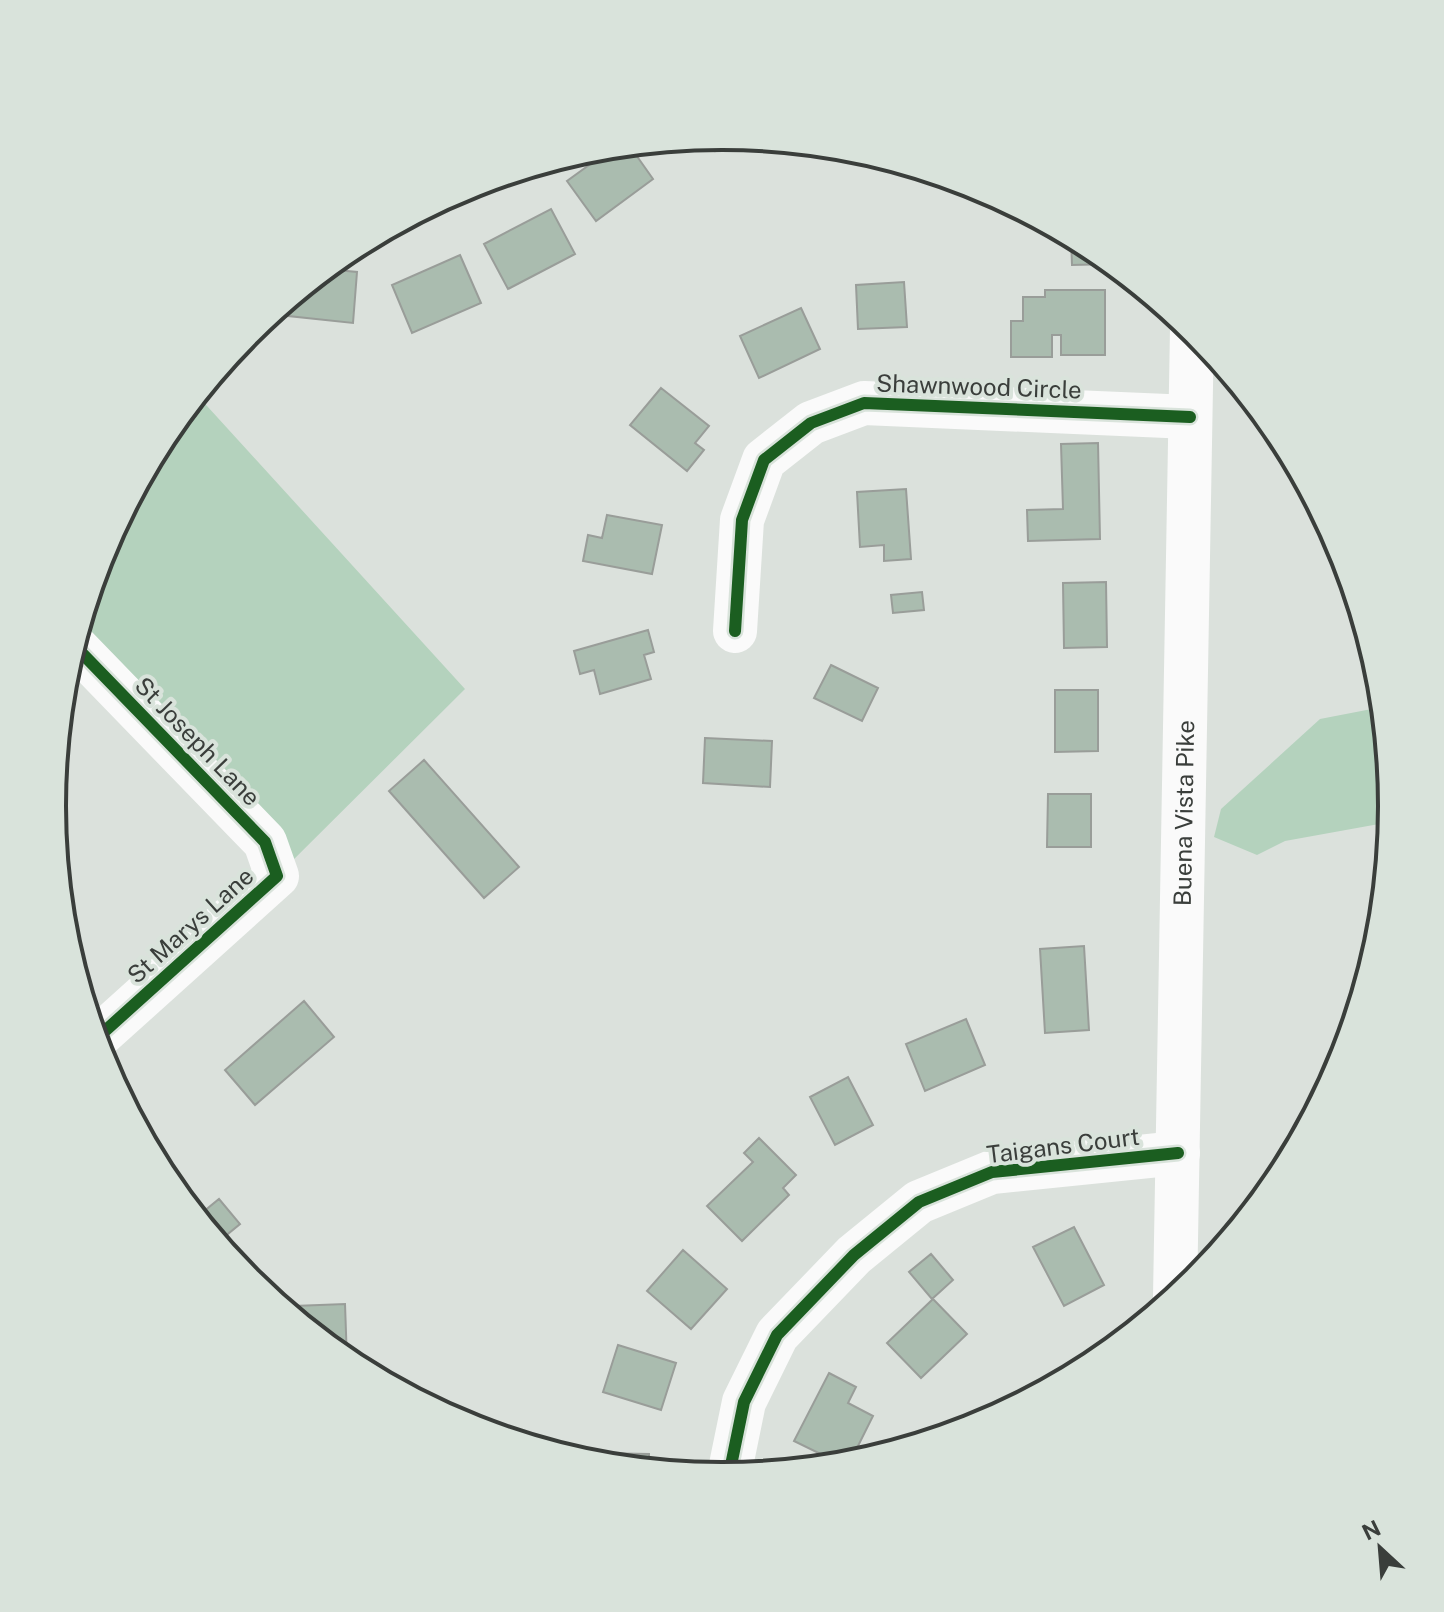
<svg xmlns="http://www.w3.org/2000/svg" width="1444" height="1612" viewBox="0 0 1444 1612" font-family="'Public Sans',sans-serif">
<style>
.green{fill:#b4d2bd}
.building{fill:#aabcaf;stroke:#999d99;stroke-width:2}
.lines{fill:none;stroke-linecap:round;stroke-linejoin:round}
.minor{stroke:#fafafa;stroke-width:44}
.major{stroke:#fafafa;stroke-width:44}
.cycleway-casing{stroke:#d9e3db;stroke-width:17}
.cycleway{stroke:#1b5e20;stroke-width:12}
.labels{text-anchor:middle;dominant-baseline:central;stroke-width:8;stroke-linejoin:round;paint-order:stroke}
.street-label{font-size:24px;fill:#3a3e3b;stroke:#d9e3db}
.rim{fill:none;stroke:#3a3e3b;stroke-width:4}
</style>
<rect width="100%" height="100%" fill="#dbe1dc"/>
<!-- green -->
<path class="green" d="M 197,395 L 465,689 L 277,876 L 74,645 L 103,549 L 165,433 Z
M 1382,707 L 1390,822 L 1285,841 L 1257,855 L 1214,837 L 1221,809 L 1320,719 Z"/>
<!-- building -->
<path class="building" d="M 730,137 L 715,151 L 703,138 L 722,136 Z
M 629,145 L 653,179 L 596,221 L 567,181 L 614,147 Z
M 551,209 L 575,254 L 508,289 L 484,244 Z
M 1071,237 L 1095,249 L 1111,264 L 1072,265 Z
M 460,255 L 481,303 L 412,333 L 392,285 Z
M 326,269 L 357,272 L 353,323 L 279,315 L 280,306 Z
M 904,282 L 907,327 L 858,329 L 856,285 Z
M 1045,290 L 1105,290 L 1105,355 L 1061,355 L 1061,335 L 1052,335 L 1052,357 L 1011,357 L 1011,321 L 1023,321 L 1023,297 L 1045,297 Z
M 801,308 L 820,349 L 759,378 L 740,336 Z
M 661,388 L 709,426 L 695,443 L 704,450 L 687,471 L 630,425 Z
M 1098,443 L 1100,539 L 1028,541 L 1027,510 L 1063,509 L 1061,444 Z
M 906,489 L 911,559 L 884,561 L 884,545 L 860,547 L 857,492 Z
M 607,515 L 662,525 L 652,574 L 583,561 L 588,535 L 602,538 Z
M 1106,582 L 1107,647 L 1064,648 L 1063,583 Z
M 922,592 L 924,610 L 893,613 L 891,595 Z
M 648,630 L 654,652 L 644,655 L 651,679 L 600,694 L 594,670 L 580,674 L 574,651 Z
M 831,665 L 878,688 L 862,721 L 814,698 Z
M 1055,690 L 1098,690 L 1098,751 L 1055,752 Z
M 705,738 L 772,741 L 770,787 L 703,783 Z
M 424,760 L 519,867 L 484,898 L 389,791 Z
M 1048,794 L 1091,794 L 1091,847 L 1047,847 Z
M 1084,946 L 1089,1030 L 1045,1033 L 1040,949 Z
M 304,1001 L 334,1037 L 255,1105 L 225,1070 Z
M 966,1019 L 985,1065 L 925,1091 L 906,1044 Z
M 848,1077 L 873,1125 L 835,1145 L 810,1097 Z
M 759,1138 L 796,1175 L 783,1188 L 789,1195 L 742,1241 L 707,1206 L 753,1162 L 744,1153 Z
M 219,1199 L 240,1224 L 218,1242 L 197,1217 Z
M 1074,1227 L 1104,1285 L 1064,1306 L 1033,1247 Z
M 683,1250 L 727,1289 L 691,1329 L 647,1291 Z
M 931,1254 L 953,1280 L 932,1299 L 909,1272 Z
M 933,1299 L 967,1334 L 921,1378 L 887,1343 Z
M 345,1304 L 347,1361 L 294,1317 L 294,1306 Z
M 618,1345 L 676,1363 L 661,1410 L 603,1392 Z
M 829,1373 L 856,1387 L 848,1403 L 873,1416 L 849,1464 L 841,1464 L 794,1441 Z
M 595,1453 L 649,1454 L 649,1469 L 595,1463 Z"/>
<g class="lines">
<!-- minor -->
<path class="minor" d="M 735,631 L 742,520 L 764,460 L 811,423 L 864,403 L 1190,417
M 74,645 L 265,842 L 277,876 L 96,1039
M 729,1475 L 744,1402 L 777,1335 L 854,1255 L 919,1202 L 992,1172 L 1178,1153"/>
<!-- major -->
<path class="major" id="s1" d="M 1175,1297 L 1192,329"/>
<!-- cycleway casing -->
<g class="cycleway-casing">
<path id="cycleway" d="M 735,631 L 742,520 L 764,460 L 811,423 L 864,403 L 1190,417
M 74,645 L 265,842 L 277,876 L 96,1039
M 729,1475 L 744,1402 L 777,1335 L 854,1255 L 919,1202 L 992,1172 L 1178,1153"/>
</g>
<!-- cycleway -->
<use href="#cycleway" class="cycleway"/>
</g>
<g class="labels">
<!-- street labels -->
<g class="street-label">
<text transform="translate(979 386) rotate(2)">Shawnwood Circle</text>
<text transform="translate(198 741) rotate(46)">St Joseph Lane</text>
<text stroke="none"><textPath href="#s1" startOffset="484">Buena Vista Pike</textPath></text>
<text transform="translate(190 925) rotate(-42)">St Marys Lane</text>
<text transform="translate(1063 1145) rotate(-7)">Taigans Court</text>
</g>
</g>
<!-- crop -->
<path d="M0 0H1444V1612H0ZM66 806a656 656 0 1 1 1312 0a656 656 0 1 1-1312 0Z" fill="#d9e3db" fill-rule="evenodd"/>
<path class="rim" d="M66 806a656 656 0 1 1 1312 0a656 656 0 1 1-1312 0Z"/>
<!-- north arrow -->
<g transform="translate(1380 1548) rotate(334)" stroke="#d9e3db" stroke-width="6" paint-order="stroke">
<path d="M0-6L14 30L0 20L-14 30Z" fill="#3a3e3b"/>
<text y="-12" font-size="22" font-weight="bold" text-anchor="middle" fill="#3a3e3b">N</text>
</g>
</svg>
